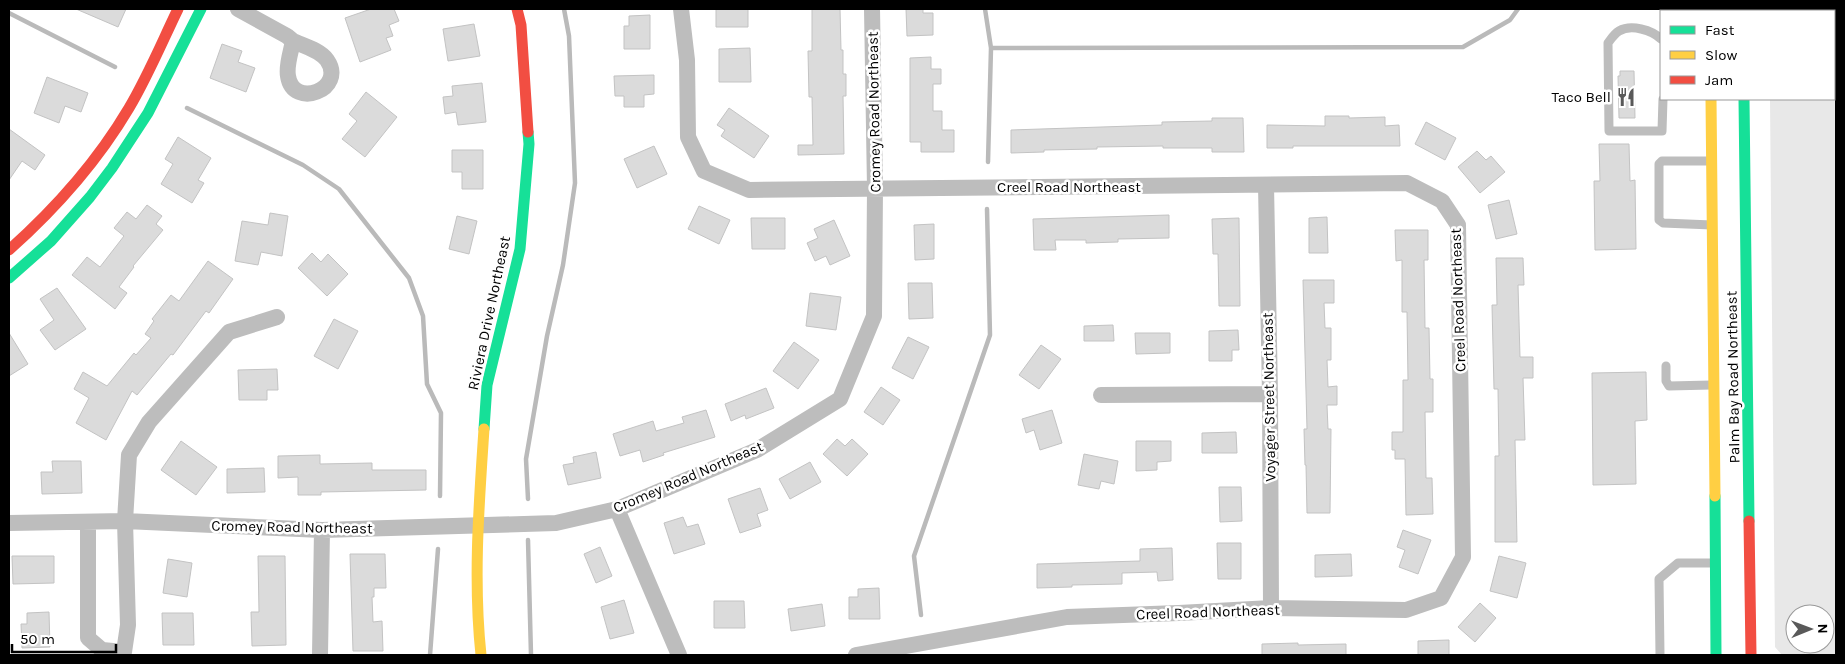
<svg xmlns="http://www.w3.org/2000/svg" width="1845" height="664" viewBox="0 0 1845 664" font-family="Karla,sans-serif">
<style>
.green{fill:#e8e8e8;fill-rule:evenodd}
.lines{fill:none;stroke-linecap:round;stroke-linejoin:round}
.stream{stroke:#bababa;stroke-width:4.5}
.building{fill:#dbdbdb;stroke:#c3c3c3}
.lane{stroke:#bdbdbd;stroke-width:9}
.street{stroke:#bdbdbd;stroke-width:16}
.fast{stroke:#16e098;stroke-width:11}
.slow{stroke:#ffcf43;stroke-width:11}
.jam{stroke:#f24e42;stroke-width:11}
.labels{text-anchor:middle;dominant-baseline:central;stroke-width:5;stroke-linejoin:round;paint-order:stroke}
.poi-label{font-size:15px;fill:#000;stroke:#fff;text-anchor:end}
.street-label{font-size:15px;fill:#000;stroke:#fff}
</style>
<rect width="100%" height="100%" fill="#fff"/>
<!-- green -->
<path class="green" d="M 1834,35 L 1836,35 L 1836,655 L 1782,655 L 1775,647 L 1770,99 L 1834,99 ZM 1795,614 L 1825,614 L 1825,644 L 1795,644 Z"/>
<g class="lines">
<!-- stream -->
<path class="stream" d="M 985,9 L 991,48 L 988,162
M 9,13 L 115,67
M 991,48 L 1463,47 L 1510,20 L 1518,9
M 187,108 L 303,165 L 339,189 L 409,278 L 423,316 L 427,384 L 441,413 L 440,496
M 528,499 L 526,459 L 547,336 L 563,265 L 575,183 L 569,36 L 564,9
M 528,540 L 531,655
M 921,615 L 914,556 L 990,335 L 987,209
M 430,655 L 438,549"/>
</g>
<!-- building -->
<path class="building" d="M 76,9 L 126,9 L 118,27 Z
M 371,9 L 394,9 L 399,21 L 389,25 L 393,36 L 386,38 L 391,50 L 360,62 L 345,18 Z
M 716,9 L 748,9 L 748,27 L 716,27 Z
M 812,9 L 840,9 L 841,50 L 843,50 L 843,74 L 846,74 L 846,96 L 843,96 L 844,154 L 798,155 L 798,145 L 813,145 L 812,97 L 809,97 L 808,51 L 812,51 Z
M 906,9 L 923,9 L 923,13 L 933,13 L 933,35 L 907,36 Z
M 650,15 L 650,49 L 624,49 L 624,26 L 629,26 L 629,16 Z
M 474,24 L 480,56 L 448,61 L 443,29 Z
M 222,44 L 242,51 L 238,62 L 255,68 L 246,92 L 210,78 Z
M 750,48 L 751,82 L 719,82 L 719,49 Z
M 931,57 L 931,69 L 941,69 L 941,84 L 933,84 L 933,111 L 942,111 L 942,130 L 954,130 L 954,152 L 921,152 L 921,142 L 910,142 L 910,58 Z
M 1620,71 L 1634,71 L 1635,118 L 1619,118 L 1618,76 L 1620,76 Z
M 654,75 L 654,94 L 644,95 L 644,107 L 624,107 L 624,96 L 615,96 L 614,76 Z
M 47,77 L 88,93 L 81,112 L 65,106 L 59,123 L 34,113 Z
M 482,83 L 486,122 L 458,125 L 456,112 L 445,114 L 443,97 L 453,96 L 452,86 Z
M 366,92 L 397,117 L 365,157 L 342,139 L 357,121 L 349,114 Z
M 729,108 L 769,136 L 754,158 L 721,136 L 725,130 L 717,125 Z
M 1325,116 L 1349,116 L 1349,118 L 1385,117 L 1385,126 L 1399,125 L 1400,146 L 1293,146 L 1293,148 L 1267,148 L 1267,125 L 1325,126 Z
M 1212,118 L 1243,118 L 1244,152 L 1212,152 L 1212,148 L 1163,148 L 1163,146 L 1097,147 L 1097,149 L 1044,150 L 1044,152 L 1011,153 L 1011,130 L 1162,125 L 1162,122 L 1212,121 Z
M 1426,122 L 1456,138 L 1445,160 L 1415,144 Z
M 9,129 L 45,155 L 35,170 L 22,161 L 9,180 Z
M 178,137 L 211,158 L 198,180 L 204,183 L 192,203 L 161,184 L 173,164 L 165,159 Z
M 1599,144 L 1629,144 L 1630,181 L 1635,180 L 1636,249 L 1595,250 L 1594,181 L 1600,181 Z
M 654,146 L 667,174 L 637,188 L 624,159 Z
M 452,150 L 483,150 L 483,189 L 462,189 L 462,172 L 452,172 Z
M 1477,151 L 1486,160 L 1491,156 L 1505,172 L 1480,193 L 1458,167 Z
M 1509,200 L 1517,234 L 1496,239 L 1488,205 Z
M 147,205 L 162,216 L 156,224 L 163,230 L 133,266 L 134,267 L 119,287 L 127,293 L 115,309 L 72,275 L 87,257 L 100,267 L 124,236 L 114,228 L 127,212 L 136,219 Z
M 699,206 L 730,220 L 719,244 L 688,229 Z
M 270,213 L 288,216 L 282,256 L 261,252 L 258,265 L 235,261 L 242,221 L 268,225 Z
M 1169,215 L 1169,238 L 1118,239 L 1118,242 L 1086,243 L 1086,240 L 1055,240 L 1056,250 L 1034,250 L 1033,219 Z
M 457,216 L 477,221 L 469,254 L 449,249 Z
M 1327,217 L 1328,253 L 1309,253 L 1309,218 Z
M 751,218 L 785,218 L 785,249 L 752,249 Z
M 1239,218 L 1240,306 L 1219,306 L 1218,254 L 1213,254 L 1212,219 Z
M 834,220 L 850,256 L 830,265 L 826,256 L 815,261 L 807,243 L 818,238 L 814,229 Z
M 934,224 L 934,259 L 915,260 L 914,225 Z
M 1395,230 L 1428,230 L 1428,260 L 1424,260 L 1425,328 L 1429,328 L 1430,379 L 1433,379 L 1433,412 L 1425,412 L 1426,478 L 1432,478 L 1433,514 L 1406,515 L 1405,459 L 1395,459 L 1395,450 L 1392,450 L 1392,432 L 1403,432 L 1403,380 L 1408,380 L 1407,312 L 1402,312 L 1402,260 L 1396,261 Z
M 312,253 L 321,262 L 328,254 L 348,274 L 327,296 L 298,268 Z
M 1496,258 L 1523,258 L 1524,285 L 1518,285 L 1520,357 L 1533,357 L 1533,378 L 1523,378 L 1525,440 L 1515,440 L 1517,542 L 1495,542 L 1495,456 L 1499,456 L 1498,389 L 1494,389 L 1492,305 L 1497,305 Z
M 208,261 L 233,279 L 209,313 L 206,311 L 173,355 L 171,354 L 137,395 L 132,391 L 106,440 L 76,423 L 89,398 L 74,389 L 83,372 L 107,386 L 134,353 L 136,355 L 151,338 L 145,334 L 154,321 L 152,319 L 171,295 L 179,301 Z
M 1303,280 L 1334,280 L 1334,303 L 1324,303 L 1325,328 L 1331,328 L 1331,360 L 1327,360 L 1328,387 L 1337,386 L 1337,405 L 1327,405 L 1328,429 L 1331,429 L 1330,513 L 1307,513 L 1306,465 L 1305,465 L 1304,429 L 1307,429 Z
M 908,283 L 932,283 L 933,318 L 909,319 Z
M 57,288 L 86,329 L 55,350 L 40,330 L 54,320 L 40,299 Z
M 810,293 L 841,297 L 836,330 L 806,326 Z
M 334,319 L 358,331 L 338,369 L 314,356 Z
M 1113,325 L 1114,341 L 1084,341 L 1084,326 Z
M 1238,330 L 1239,350 L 1232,350 L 1232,361 L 1209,361 L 1209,331 Z
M 9,333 L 28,364 L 9,376 Z
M 1135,333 L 1170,333 L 1170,353 L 1136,354 Z
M 908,337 L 929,347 L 913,379 L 892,368 Z
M 794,342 L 819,360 L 798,389 L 773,371 Z
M 1041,345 L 1061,359 L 1039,389 L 1019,375 Z
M 277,369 L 278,390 L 267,390 L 267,400 L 239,400 L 238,370 Z
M 1646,372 L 1647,420 L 1635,421 L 1636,484 L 1593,485 L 1592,373 Z
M 881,387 L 900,400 L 883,425 L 864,412 Z
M 766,388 L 774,408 L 746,419 L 745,415 L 731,421 L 725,404 Z
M 706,410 L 715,437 L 663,453 L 664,455 L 643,462 L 640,450 L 620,456 L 613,434 L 653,421 L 656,431 L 684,423 L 682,417 Z
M 1052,410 L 1062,443 L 1040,450 L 1034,430 L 1026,433 L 1022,419 Z
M 1236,432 L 1237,453 L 1202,453 L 1202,433 Z
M 837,439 L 845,446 L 852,439 L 868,454 L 847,476 L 823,454 Z
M 181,441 L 217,467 L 196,495 L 161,470 Z
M 1136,441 L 1171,441 L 1171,461 L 1157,462 L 1157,470 L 1136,471 Z
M 596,452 L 601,478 L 568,485 L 563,465 L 574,463 L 573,457 Z
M 1084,454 L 1118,461 L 1114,484 L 1101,481 L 1099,489 L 1078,485 Z
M 320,455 L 320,464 L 372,463 L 372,470 L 426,470 L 426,490 L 321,492 L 321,495 L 298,495 L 298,477 L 278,478 L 278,456 Z
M 52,461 L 81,461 L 82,493 L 42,494 L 41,472 L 53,472 Z
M 810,462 L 821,482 L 790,499 L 779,479 Z
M 264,468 L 265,492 L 227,493 L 227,469 Z
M 1219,487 L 1241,487 L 1242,521 L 1220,522 Z
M 760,488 L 768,510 L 757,514 L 761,526 L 740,533 L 728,499 Z
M 683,517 L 687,527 L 698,524 L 705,544 L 674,554 L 664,523 Z
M 1403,530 L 1431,540 L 1418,574 L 1399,567 L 1405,550 L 1397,547 Z
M 1217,543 L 1241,543 L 1241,579 L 1218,579 Z
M 600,547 L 612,576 L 596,583 L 584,554 Z
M 1172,548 L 1173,580 L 1158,581 L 1157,572 L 1122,573 L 1122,584 L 1072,585 L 1072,587 L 1037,588 L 1037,564 L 1140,561 L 1140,549 Z
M 350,554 L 385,554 L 386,588 L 374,588 L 374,597 L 372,597 L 373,622 L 382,621 L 383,651 L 353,651 Z
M 1351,554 L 1352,576 L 1315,577 L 1315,555 Z
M 12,556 L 54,556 L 54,583 L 13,584 Z
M 258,556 L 285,556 L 286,645 L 252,646 L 251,612 L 259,612 Z
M 1499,556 L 1526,563 L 1517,598 L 1490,591 Z
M 168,559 L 192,563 L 187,597 L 163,593 Z
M 879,588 L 880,619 L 849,619 L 849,597 L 858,597 L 858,589 Z
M 624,600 L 634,633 L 610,639 L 601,607 Z
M 714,601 L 744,601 L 745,628 L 714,628 Z
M 1480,603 L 1496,618 L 1475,642 L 1458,627 Z
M 822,604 L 825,626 L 791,631 L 788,609 Z
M 49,612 L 50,647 L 22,648 L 21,624 L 27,624 L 27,613 Z
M 162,613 L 193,613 L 194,645 L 163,645 Z
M 1449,640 L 1449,655 L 1418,655 L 1418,641 Z
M 1298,643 L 1298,645 L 1346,644 L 1346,655 L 1262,655 L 1262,644 Z"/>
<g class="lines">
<!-- lane -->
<path class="lane" d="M 1796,9 L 1796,11
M 1834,26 L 1836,26
M 1661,39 C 1652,30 1631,24 1619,31 C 1614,34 1611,39 1608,43 L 1609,131 L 1662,131 L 1663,99
M 1710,161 L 1662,161 L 1659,164 L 1659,220 L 1663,223 L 1712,225
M 1666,366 L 1666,381 L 1669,386 L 1711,385
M 1660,655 L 1659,579 L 1678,563 L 1715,563"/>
<!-- street -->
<path class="street" d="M 238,9 L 287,36 L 293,41
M 681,9 L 687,60 L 688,137 L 704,171 L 749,190 L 1407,183 L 1442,201 L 1458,225 L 1463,557 L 1441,598 L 1406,610 L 1271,608 L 1179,613 L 1067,617 L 856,655
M 293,41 C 304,46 320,50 327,60 C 347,89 293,110 288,76 C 286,65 291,52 293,41 Z
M 1266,185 L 1270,394 L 1271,608
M 1101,395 L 1270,394
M 617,509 L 679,655
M 88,522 L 88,638 L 102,650 L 124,652 L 128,625 L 125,521 L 129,455 L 149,422 L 229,332 L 277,317
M 9,523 L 125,521 L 322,530 L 556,523 L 617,509 L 757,450 L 840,399 L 874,316 L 875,188 L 872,9
M 320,655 L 322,530"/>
<!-- fast -->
<path class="fast" d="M 1722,9 L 1724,11
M 1744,99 L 1749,521
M 9,278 L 51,241 L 90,197 L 112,168 L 148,113 L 201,9
M 484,429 L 487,385 L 520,249 L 529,144 L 528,132
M 1715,496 L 1716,655"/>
<!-- slow -->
<path class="slow" d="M 1711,99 L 1715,496
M 481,655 C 473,580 479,504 484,429"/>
<!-- jam -->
<path class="jam" d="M 517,9 L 521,25 L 528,132
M 1744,9 L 1744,11
M 9,250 C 55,209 97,162 129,108 C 148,76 162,42 178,9
M 1749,521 L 1751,655"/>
</g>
<!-- icons -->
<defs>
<g id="restaurant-bare" transform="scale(1.5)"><path d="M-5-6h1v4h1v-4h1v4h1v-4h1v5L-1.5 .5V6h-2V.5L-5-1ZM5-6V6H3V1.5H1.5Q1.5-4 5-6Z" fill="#595959" stroke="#fff" stroke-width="2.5" paint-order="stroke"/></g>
</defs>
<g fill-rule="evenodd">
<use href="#restaurant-bare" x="1626" y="97"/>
</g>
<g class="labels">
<!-- poi labels -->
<g class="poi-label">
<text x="1611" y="97">Taco Bell</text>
</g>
<!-- street labels -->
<g class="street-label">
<text transform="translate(874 112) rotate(-91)">Cromey Road Northeast</text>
<text x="1069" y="187">Creel Road Northeast</text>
<text transform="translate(1458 300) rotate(-92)">Creel Road Northeast</text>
<text transform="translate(489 313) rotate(-78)">Riviera Drive Northeast</text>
<text transform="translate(1733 377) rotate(-91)">Palm Bay Road Northeast</text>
<text transform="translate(1269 397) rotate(-91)">Voyager Street Northeast</text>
<text transform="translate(688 477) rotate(-23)">Cromey Road Northeast</text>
<text transform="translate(292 527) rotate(1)">Cromey Road Northeast</text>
<text transform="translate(1208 612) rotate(-2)">Creel Road Northeast</text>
</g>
</g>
<!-- border -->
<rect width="1845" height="664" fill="none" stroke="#000000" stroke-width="20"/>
<!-- legend -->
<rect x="1660" y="10" width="175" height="90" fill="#ffffff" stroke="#999999"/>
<rect x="1670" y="26" width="25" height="8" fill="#16e098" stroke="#999999"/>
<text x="1705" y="35" font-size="15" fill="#000000">Fast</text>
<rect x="1670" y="51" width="25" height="8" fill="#ffcf43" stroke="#999999"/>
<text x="1705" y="60" font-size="15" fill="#000000">Slow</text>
<rect x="1670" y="76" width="25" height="8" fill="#f24e42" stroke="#999999"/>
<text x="1705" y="85" font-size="15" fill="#000000">Jam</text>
<!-- north arrow -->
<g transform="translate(1810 629) rotate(89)"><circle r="24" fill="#ffffff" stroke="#999999"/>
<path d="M0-4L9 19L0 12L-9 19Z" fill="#595959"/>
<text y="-8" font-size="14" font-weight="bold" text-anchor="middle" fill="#000000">N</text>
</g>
<!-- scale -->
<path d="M12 644v8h104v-8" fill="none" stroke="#000000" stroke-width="2.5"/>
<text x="20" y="644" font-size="15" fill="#000000" stroke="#ffffff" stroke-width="4" paint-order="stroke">50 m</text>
</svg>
